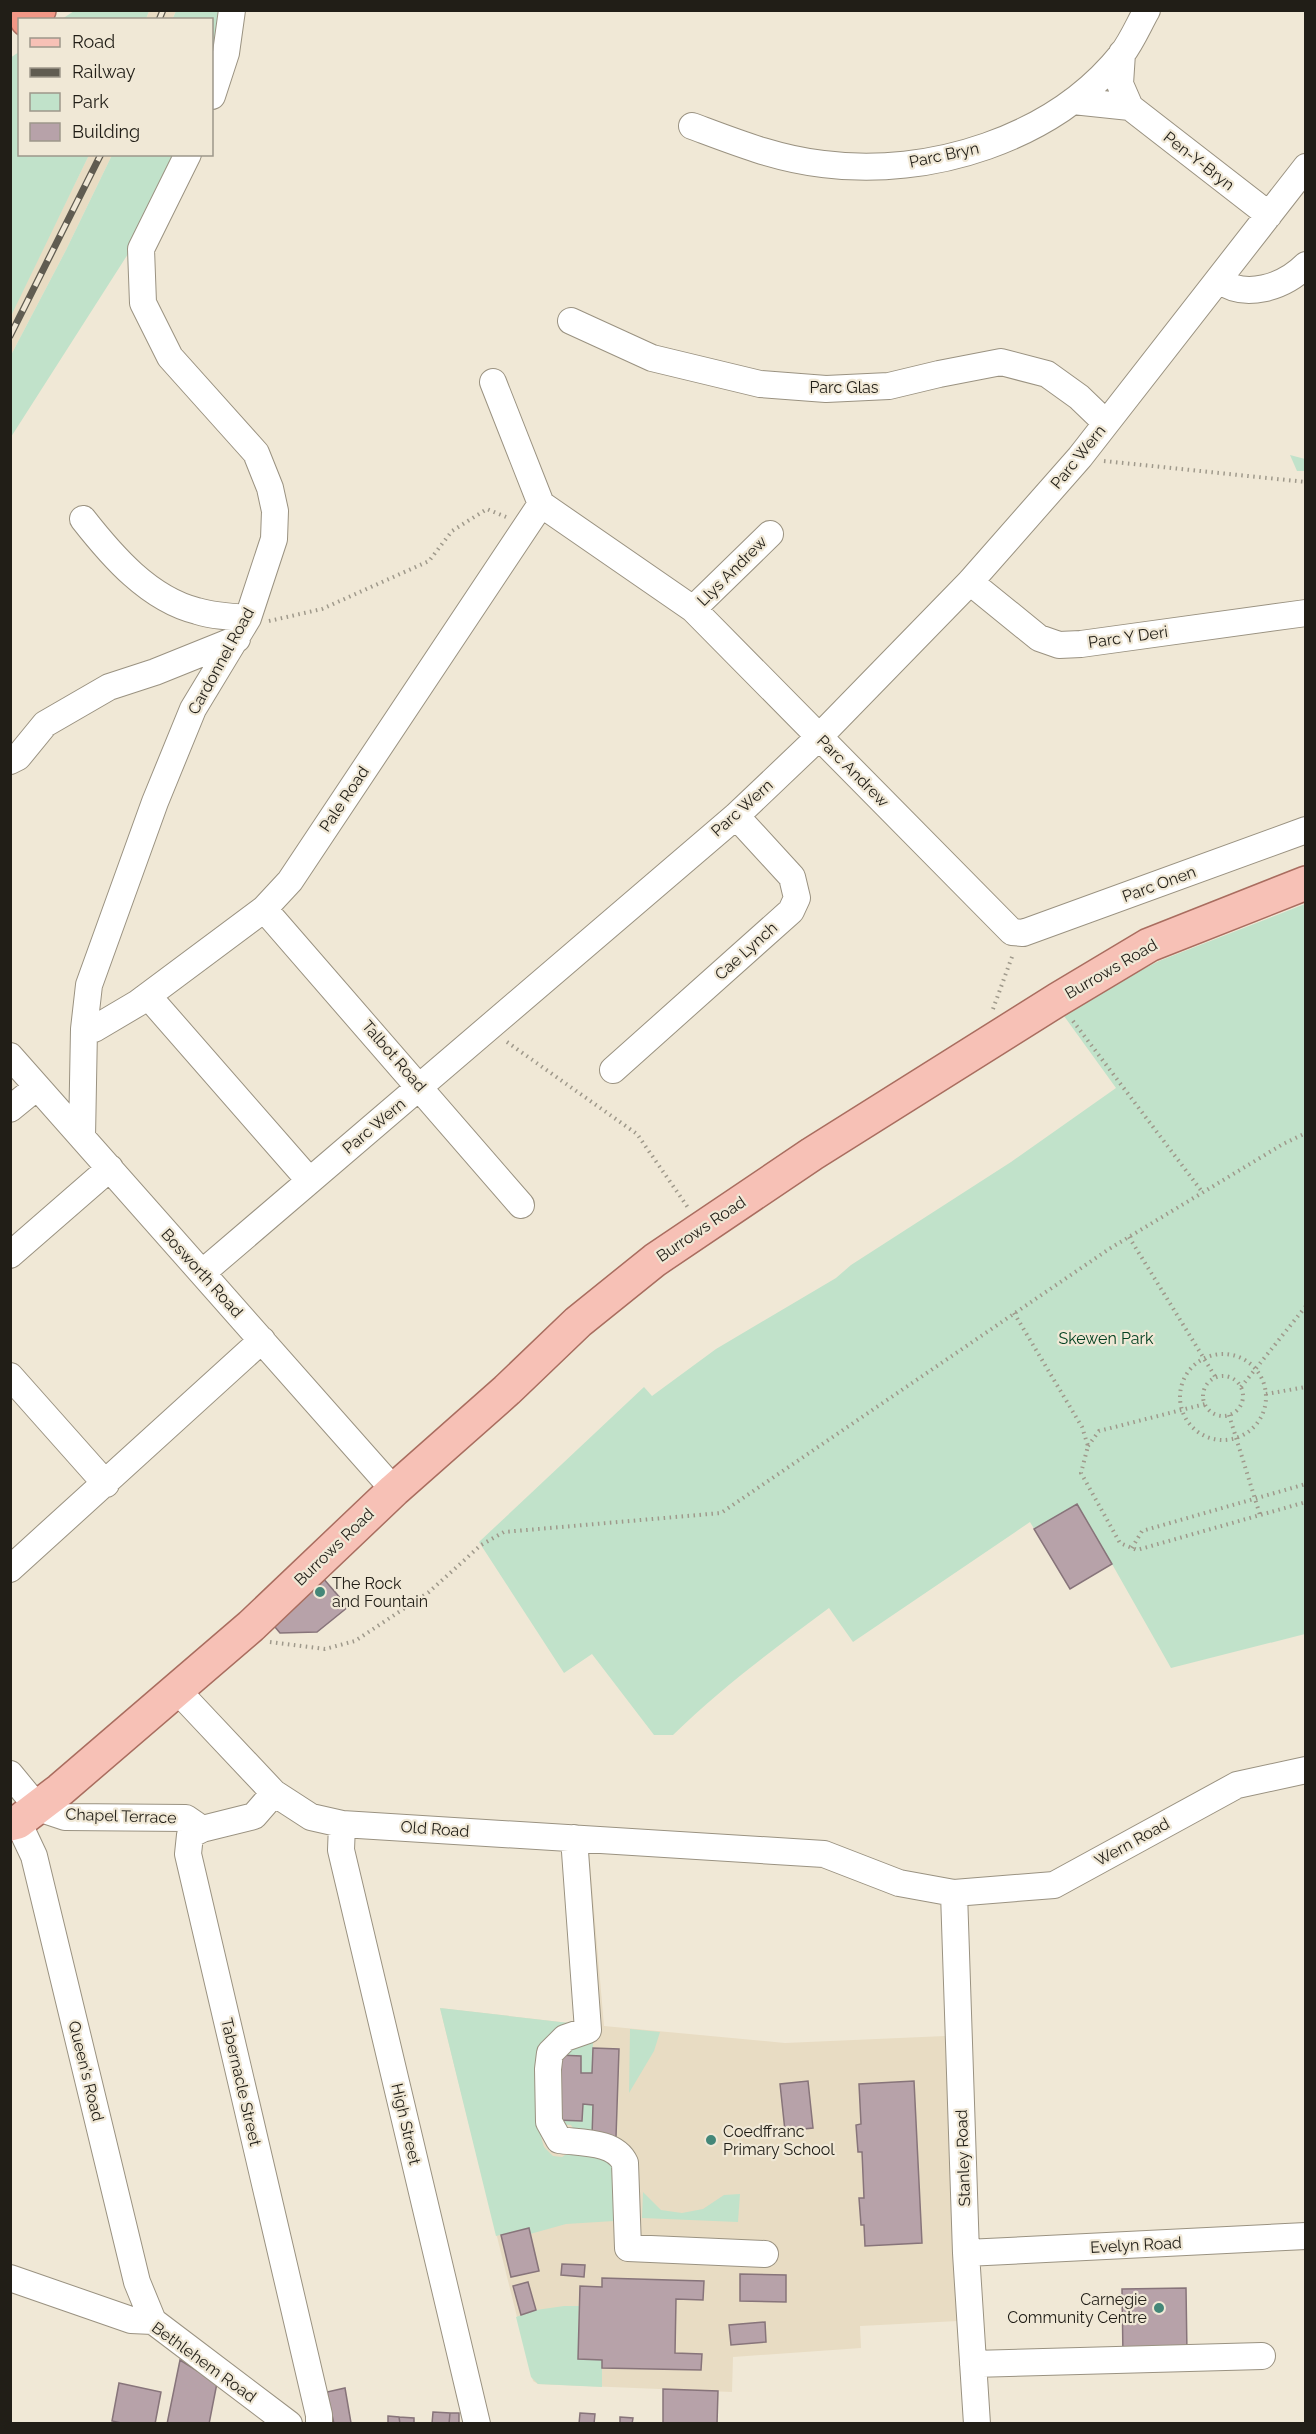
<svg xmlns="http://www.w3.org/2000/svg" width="1316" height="2434" viewBox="0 0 1316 2434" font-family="Raleway,sans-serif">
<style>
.built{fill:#e8dcc3}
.green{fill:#c1e2ca}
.building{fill:#b7a2a9;stroke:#87747a;stroke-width:1.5}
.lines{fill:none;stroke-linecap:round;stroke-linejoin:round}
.minor-casing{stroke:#9a9281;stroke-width:28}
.major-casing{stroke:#a96d5f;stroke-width:36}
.highway-casing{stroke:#a96d5f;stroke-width:36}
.path{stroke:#9f998b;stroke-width:4;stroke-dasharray:1.5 4.5;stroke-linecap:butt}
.minor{stroke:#fff;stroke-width:26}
.major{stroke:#f7c1b6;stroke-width:33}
.highway{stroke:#f29786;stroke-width:33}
.rail-casing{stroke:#605c51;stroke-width:7}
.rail{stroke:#f0e8d6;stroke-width:4.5;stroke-dasharray:14;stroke-linecap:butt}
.poi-dot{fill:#448778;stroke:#f0e8d6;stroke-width:2}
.labels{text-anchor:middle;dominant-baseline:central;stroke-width:4.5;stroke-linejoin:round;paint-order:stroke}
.street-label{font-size:16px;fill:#211e17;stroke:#f0e8d6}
.park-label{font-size:16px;fill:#024121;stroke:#f0e8d6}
.poi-label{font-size:16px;fill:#211e17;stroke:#f0e8d6;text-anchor:start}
</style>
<rect width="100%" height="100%" fill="#f0e8d6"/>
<!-- built -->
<path class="built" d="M 149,11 L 176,11 L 172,19 L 146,20 Z
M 89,155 L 112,155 L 66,250 L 11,355 L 10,316 Z
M 563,1850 L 589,1851 L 604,2026 L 785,2043 L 945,2036 L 958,2321 L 860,2326 L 861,2348 L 733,2357 L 732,2392 L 538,2384 L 533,2381 L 440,2008 L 578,2024 Z"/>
<!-- green -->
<path class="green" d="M 74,11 L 74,10 L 149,11 L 146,19 L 62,19 Z
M 176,11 L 224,11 L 212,61 L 212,20 L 172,20 Z
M 19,52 L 20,154 L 89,155 L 11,316 L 10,58 Z
M 112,155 L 177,155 L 135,243 L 11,437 L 11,355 L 66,250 Z
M 1290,455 L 1305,459 L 1305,471 L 1297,471 Z
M 1305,904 L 1305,1634 L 1171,1668 L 1112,1564 L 1070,1589 L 1030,1522 L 853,1642 L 829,1608 C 775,1648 721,1688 673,1735 L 654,1735 L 592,1654 L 564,1673 L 479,1542 L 644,1387 L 652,1396 L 716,1349 L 836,1278 L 851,1265 L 1011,1162 L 1116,1088 L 1064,1016 L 1112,985 L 1159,961 Z
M 440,2008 L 578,2024 L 544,2050 L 541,2137 L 544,2147 L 553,2156 L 562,2157 L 573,2150 L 604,2151 L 615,2166 L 614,2221 L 566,2224 L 530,2234 L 528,2228 L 496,2236 Z
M 630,2029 L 660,2032 L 654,2051 L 629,2093 Z
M 584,2042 L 593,2042 L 592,2073 L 581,2073 L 581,2056 L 568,2055 L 569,2049 Z
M 558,2076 L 583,2104 L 593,2105 L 592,2136 L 575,2131 L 571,2125 L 558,2124 Z
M 643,2192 L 661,2210 L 682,2213 L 703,2209 L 724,2195 L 740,2194 L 738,2222 L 642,2218 Z
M 564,2306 L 579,2306 L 578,2359 L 602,2360 L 602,2387 L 538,2384 L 531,2377 L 516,2317 L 536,2310 Z"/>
<!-- building -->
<path class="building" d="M 1077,1504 L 1112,1564 L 1070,1589 L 1034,1529 Z
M 322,1577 L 348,1607 L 317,1632 L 280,1633 L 270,1621 Z
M 593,2048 L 619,2049 L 616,2137 L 592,2137 L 593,2105 L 583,2104 L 582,2121 L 557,2120 L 559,2055 L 581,2056 L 581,2073 L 592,2073 Z
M 808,2081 L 813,2128 L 785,2131 L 780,2084 Z
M 914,2081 L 922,2243 L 865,2246 L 864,2225 L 861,2225 L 859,2198 L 864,2198 L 862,2152 L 858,2152 L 856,2125 L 861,2124 L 859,2084 Z
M 529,2228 L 539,2271 L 511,2277 L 501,2235 Z
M 562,2264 L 585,2265 L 584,2277 L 561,2275 Z
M 740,2274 L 786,2275 L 786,2302 L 740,2301 Z
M 602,2278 L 704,2281 L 703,2300 L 676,2299 L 675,2353 L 702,2354 L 701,2370 L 602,2368 L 602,2360 L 578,2359 L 580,2286 L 602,2287 Z
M 528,2282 L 536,2310 L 521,2315 L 513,2286 Z
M 1186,2288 L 1187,2353 L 1123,2357 L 1122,2289 Z
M 765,2322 L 766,2342 L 731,2345 L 729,2325 Z
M 180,2360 L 217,2383 L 209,2424 L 167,2424 Z
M 119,2383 L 161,2392 L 155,2424 L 126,2424 L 112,2421 Z
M 345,2388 L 351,2423 L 381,2424 L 334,2424 L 327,2392 Z
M 663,2389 L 718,2391 L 717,2424 L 663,2424 Z
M 433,2412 L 450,2413 L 449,2424 L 432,2424 Z
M 450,2413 L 459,2413 L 459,2424 L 449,2424 Z
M 580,2413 L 595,2414 L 594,2424 L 579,2424 Z
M 388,2416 L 399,2417 L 400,2424 L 388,2424 Z
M 399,2417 L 414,2418 L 414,2424 L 400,2424 Z
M 620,2417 L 633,2418 L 632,2424 L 620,2424 Z"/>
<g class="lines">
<!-- minor casing -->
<g class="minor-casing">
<path id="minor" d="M 1122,53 L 1120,84 L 1130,107 L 1269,215
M 212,96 L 226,53 L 232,10
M 1073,101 L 1130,107
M 692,126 C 735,142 777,159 823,164 C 929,178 1054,139 1122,54 C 1132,41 1139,24 1147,10
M 1219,280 C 1245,300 1284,287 1306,265
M 571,321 L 652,358 L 760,384 L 826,389 L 889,386 L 939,374 L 1001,362 L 1047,374 L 1079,397 L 1106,423
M 493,382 L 541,504
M 83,519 C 112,556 149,599 197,611 C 213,616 231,617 248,618
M 970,582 L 1039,638 L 1059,645 L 1081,644 L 1306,613
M 693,609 L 770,534
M 10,761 L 18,757 L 45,724 L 109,687 L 155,672 L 237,639
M 264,909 L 521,1205
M 148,996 L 309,1180
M 84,1029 L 94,1029 L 138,1003 L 264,909 L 290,881 L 541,504 L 693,609 L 1012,932 L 1023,933 L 1306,830
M 10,1056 L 394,1490
M 613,1070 L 791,911 L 797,898 L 792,877 L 736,816
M 10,1109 L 37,1087
M 82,1137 L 84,1029 L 89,985 L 155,802 L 193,709 L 248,618 L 274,539 L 275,511 L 270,488 L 256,453 L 170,357 L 143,303 L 141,249 L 188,154
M 10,1255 L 110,1168
M 202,1273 L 736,816 L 819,737 L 970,582 L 1080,457 L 1306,167
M 10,1376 L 106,1484
M 10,1569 L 262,1340
M 176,1689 L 274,1793 L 311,1817 L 342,1824 L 824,1854 L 899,1883 L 954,1893 L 1054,1885 L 1237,1785 L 1306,1770
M 10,1774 L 38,1808 L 65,1817 L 186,1818 L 202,1829
M 274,1793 L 254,1816 L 202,1829 L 190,1835 L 188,1854 L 319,2415 L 319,2424
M 18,1822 L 34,1856 L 137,2282 L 153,2321
M 342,1824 L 341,1850 L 477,2424
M 574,1838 L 588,2030 L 565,2038 L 550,2053 L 548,2069 L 549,2122 L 559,2140 C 581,2143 615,2141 625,2163 L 628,2248 L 765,2254
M 954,1893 L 966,2253 L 977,2424
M 966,2253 L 1306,2236
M 10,2278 L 131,2320 L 153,2321 L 289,2424
M 973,2364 L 1262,2356"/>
</g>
<!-- major casing -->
<g class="major-casing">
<path id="major" d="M 10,1824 L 18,1822 L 60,1790 L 251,1626 L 394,1490 L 507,1390 L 578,1322 L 655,1260 L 812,1154 L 1057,1000 L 1149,945 L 1306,883"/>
</g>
<!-- highway casing -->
<g class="highway-casing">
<path id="highway" d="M 27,20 L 39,10"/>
</g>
<!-- path -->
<path class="path" d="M 1104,461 L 1306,482
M 269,621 L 322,609 L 429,561 L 452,531 L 487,509 L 506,517
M 993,1009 L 1013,954
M 1073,1021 L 1203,1193
M 507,1042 L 637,1134 L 689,1209
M 1129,1237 L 1216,1378
M 1014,1313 L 1082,1427 L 1088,1446 L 1081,1473 L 1120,1543 L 1137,1550 L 1306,1502
M1180 1397a43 43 0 1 1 86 0a43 43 0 1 1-86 0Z
M1203 1396a20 20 0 1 1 40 0a20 20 0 1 1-40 0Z
M 1241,1387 L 1306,1306
M 1266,1394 L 1306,1387
M 1229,1415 L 1260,1515
M 1088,1446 L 1099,1431 L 1205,1404
M 1132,1548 L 1142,1531 L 1306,1484
M 270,1642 L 325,1649 L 355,1641 L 429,1592 L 481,1545 L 504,1532 L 721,1513 L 1109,1249 L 1283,1144 L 1306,1133"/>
<!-- minor -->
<use href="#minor" class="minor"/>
<!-- major -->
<use href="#major" class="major"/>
<!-- highway -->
<use href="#highway" class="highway"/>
<!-- rail casing -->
<g class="rail-casing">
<path id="rail" d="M 159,20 L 163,10
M 10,336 L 101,154"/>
</g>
<!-- rail -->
<use href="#rail" class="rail"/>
</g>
<!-- markers -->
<g class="poi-dot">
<circle cx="320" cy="1592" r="6"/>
<circle cx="711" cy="2140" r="6"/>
<circle cx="1159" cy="2308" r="6"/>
</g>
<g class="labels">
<!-- street labels -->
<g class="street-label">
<text transform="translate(944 155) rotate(-12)">Parc Bryn</text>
<text transform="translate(1199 161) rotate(38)">Pen-Y-Bryn</text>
<text x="844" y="387">Parc Glas</text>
<text transform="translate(1078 457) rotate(-51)">Parc Wern</text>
<text transform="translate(732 571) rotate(-45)">Llys Andrew</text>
<text transform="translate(1128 637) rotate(-8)">Parc Y Deri</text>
<text transform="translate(221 661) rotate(-61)">Cardonnel Road</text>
<text transform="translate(853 771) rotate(45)">Parc Andrew</text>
<text transform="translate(344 799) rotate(-56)">Pale Road</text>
<text transform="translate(742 808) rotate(-42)">Parc Wern</text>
<text transform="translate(1159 884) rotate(-20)">Parc Onen</text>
<text transform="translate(746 951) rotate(-42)">Cae Lynch</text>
<text transform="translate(1111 969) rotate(-30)">Burrows Road</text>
<text transform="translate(394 1056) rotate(49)">Talbot Road</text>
<text transform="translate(374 1126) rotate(-40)">Parc Wern</text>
<text transform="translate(701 1229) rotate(-34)">Burrows Road</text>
<text transform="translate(202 1273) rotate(48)">Bosworth Road</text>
<text transform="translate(334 1547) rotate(-44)">Burrows Road</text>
<text transform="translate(121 1816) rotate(2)">Chapel Terrace</text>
<text transform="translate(435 1829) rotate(4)">Old Road</text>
<text transform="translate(1132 1842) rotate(-29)">Wern Road</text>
<text transform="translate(86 2071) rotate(76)">Queen's Road</text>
<text transform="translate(241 2082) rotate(77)">Tabernacle Street</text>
<text transform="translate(406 2124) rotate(77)">High Street</text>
<text transform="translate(963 2158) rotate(-92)">Stanley Road</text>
<text transform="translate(1136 2245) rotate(-3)">Evelyn Road</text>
<text transform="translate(204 2362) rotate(36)">Bethlehem Road</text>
</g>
<!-- park labels -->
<g class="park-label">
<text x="1106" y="1338">Skewen Park</text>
</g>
<!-- poi labels -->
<g class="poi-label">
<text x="332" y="1583">The Rock<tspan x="332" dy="18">and Fountain</tspan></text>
<text x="723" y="2131">Coedffranc<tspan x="723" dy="18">Primary School</tspan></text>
<text x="1147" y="2299" text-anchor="end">Carnegie<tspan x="1147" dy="18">Community Centre</tspan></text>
</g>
</g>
<!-- border -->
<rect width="1316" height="2434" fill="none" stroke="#211e17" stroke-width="24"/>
<!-- legend -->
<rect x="18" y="18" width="195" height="138" fill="#f0e8d6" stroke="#9d978a" stroke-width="1.5"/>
<rect x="30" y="38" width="30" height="9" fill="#f7c1b6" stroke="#9d978a" stroke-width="1.5"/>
<text x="72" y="48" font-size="18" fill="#211e17">Road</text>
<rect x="30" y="68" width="30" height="9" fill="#605c51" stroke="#9d978a" stroke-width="1.5"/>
<text x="72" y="78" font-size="18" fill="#211e17">Railway</text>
<rect x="30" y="93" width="30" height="18" fill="#c1e2ca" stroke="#9d978a" stroke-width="1.5"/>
<text x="72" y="108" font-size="18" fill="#211e17">Park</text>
<rect x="30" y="123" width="30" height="18" fill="#b7a2a9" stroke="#9d978a" stroke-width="1.5"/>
<text x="72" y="138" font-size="18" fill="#211e17">Building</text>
</svg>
